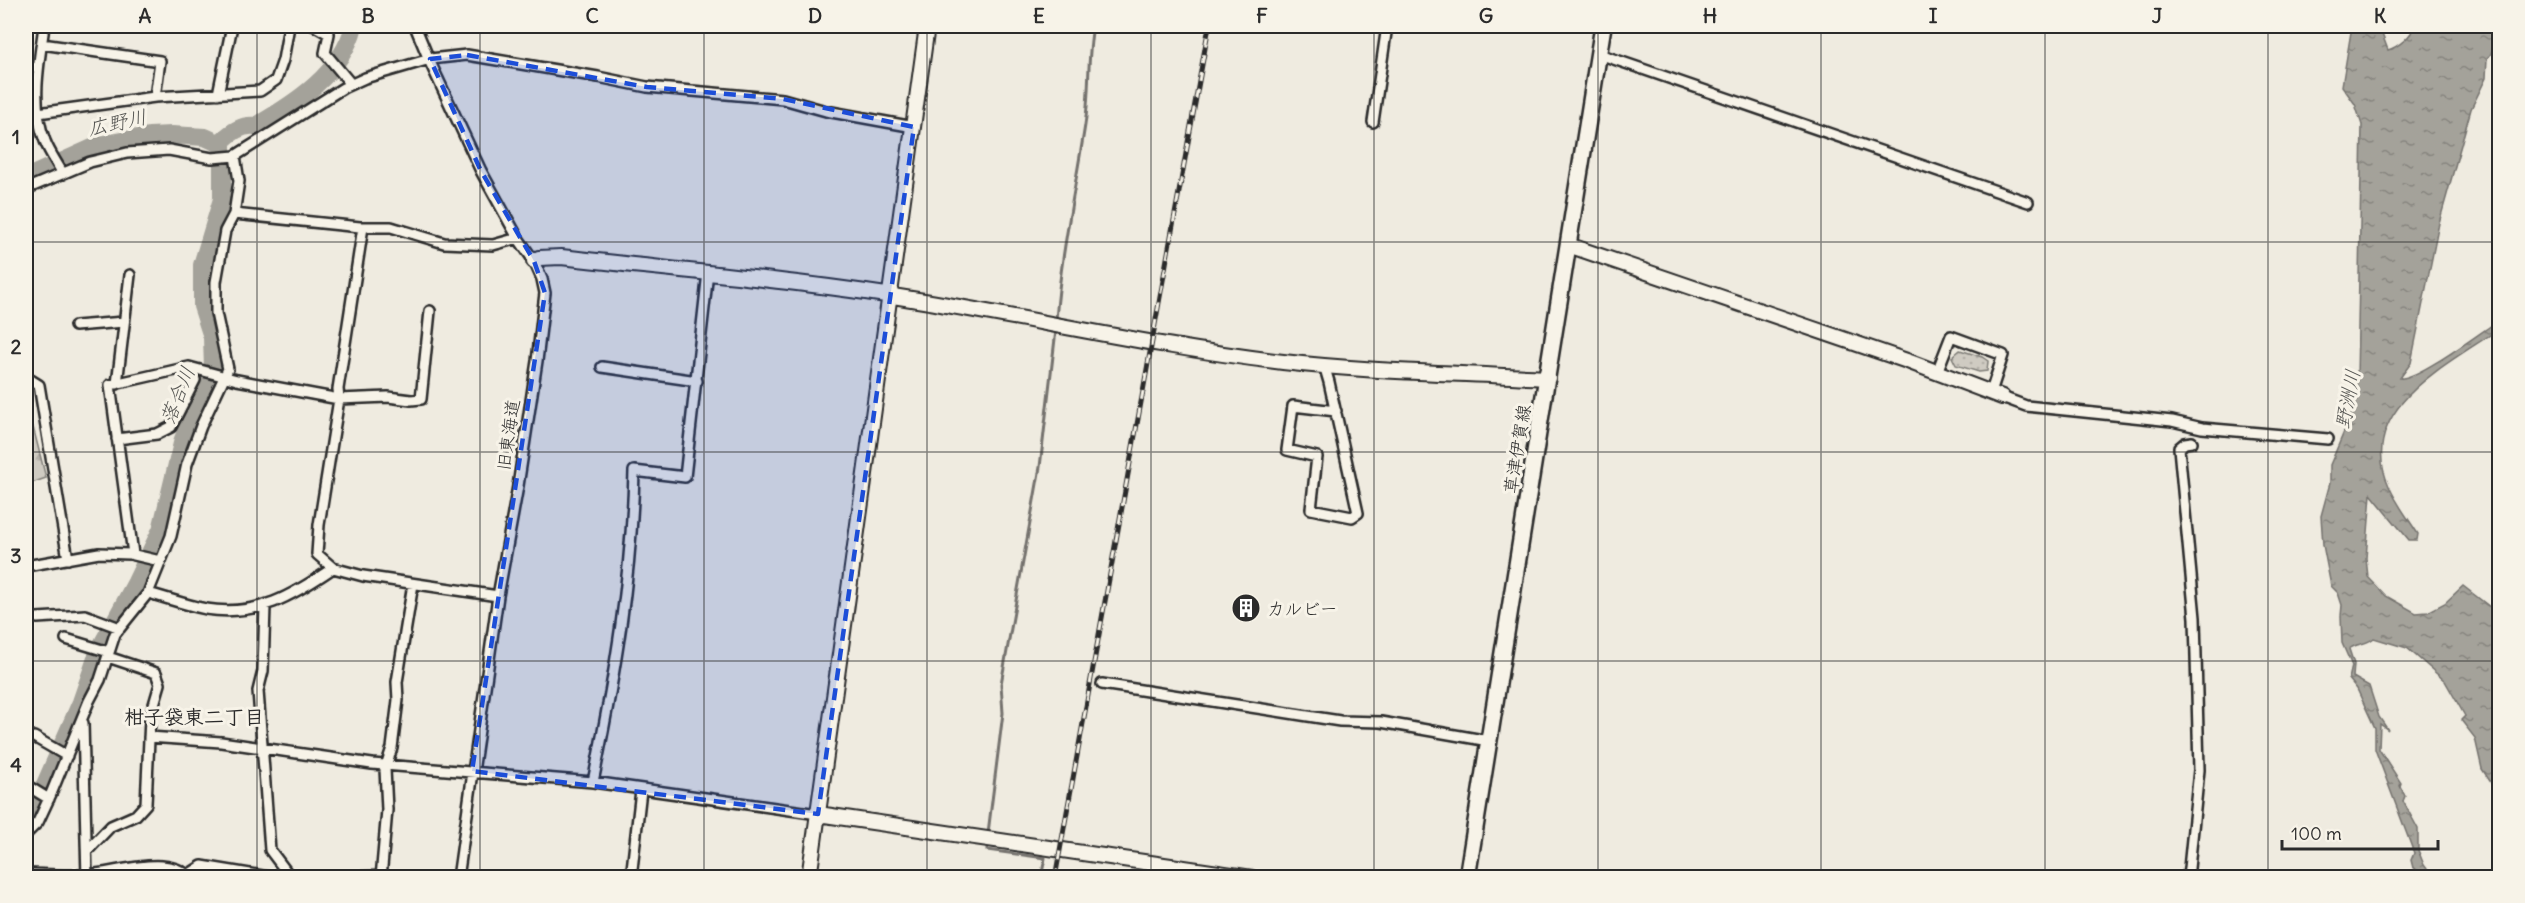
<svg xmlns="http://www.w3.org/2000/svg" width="2525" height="903" viewBox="0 0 2525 903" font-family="Delius,'Klee One',sans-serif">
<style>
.grass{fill:url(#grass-dots);stroke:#7d7b76;stroke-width:1.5}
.forest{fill:url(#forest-firs);stroke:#7d7b76;stroke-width:1.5}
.water{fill:url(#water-ripples);stroke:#74726e;stroke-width:1.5}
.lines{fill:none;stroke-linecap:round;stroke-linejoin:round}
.stream{stroke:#74726e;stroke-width:3}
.river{stroke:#a4a29a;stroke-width:18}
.street-casing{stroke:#2b2b2b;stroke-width:14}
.secondary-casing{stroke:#2b2b2b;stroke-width:18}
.primary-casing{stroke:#2b2b2b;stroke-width:20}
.street{stroke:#f7f3e8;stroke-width:9}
.secondary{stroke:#f7f3e8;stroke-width:14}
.primary{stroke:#f7f3e8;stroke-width:15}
.rail-casing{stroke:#2b2b2b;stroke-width:5}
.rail{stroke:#f7f3e8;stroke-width:3;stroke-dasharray:9;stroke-linecap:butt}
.marked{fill:#1d4ed8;fill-opacity:0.2;stroke:#1d4ed8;stroke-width:4.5;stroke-dasharray:12 8;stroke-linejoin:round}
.grid{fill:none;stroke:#2b2b2b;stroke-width:1.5;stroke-opacity:0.55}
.labels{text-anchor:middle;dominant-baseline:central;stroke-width:6;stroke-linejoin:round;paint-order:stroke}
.street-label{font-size:18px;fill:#2b2b2b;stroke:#f7f3e8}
.poi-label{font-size:18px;fill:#2b2b2b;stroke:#f7f3e8;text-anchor:start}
.water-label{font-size:20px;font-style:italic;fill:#555552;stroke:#f7f3e8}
.neighbourhood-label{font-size:20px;font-weight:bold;fill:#2b2b2b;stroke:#f7f3e8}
.neatline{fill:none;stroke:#2b2b2b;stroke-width:2}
.grid-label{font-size:20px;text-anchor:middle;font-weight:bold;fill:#2b2b2b}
</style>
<defs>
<pattern id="grass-dots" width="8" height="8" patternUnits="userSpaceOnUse" patternTransform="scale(1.5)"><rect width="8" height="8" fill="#cfcbc2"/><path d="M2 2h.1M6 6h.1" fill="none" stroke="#b2aea7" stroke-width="1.8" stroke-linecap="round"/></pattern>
<pattern id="forest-firs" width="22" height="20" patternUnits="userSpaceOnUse" patternTransform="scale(1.5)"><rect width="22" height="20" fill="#cfcbc2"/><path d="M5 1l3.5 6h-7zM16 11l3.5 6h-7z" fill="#b2aea7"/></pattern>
<pattern id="water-ripples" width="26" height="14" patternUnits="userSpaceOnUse" patternTransform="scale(1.5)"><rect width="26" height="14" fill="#a4a29a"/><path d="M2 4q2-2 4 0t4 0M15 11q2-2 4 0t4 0" fill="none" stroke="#86847e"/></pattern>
</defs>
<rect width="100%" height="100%" fill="#efebe0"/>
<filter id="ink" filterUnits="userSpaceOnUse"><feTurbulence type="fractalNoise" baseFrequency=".0167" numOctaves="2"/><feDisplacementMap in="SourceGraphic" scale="12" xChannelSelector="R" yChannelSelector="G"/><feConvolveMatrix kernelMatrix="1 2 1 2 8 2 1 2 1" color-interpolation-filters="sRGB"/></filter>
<g filter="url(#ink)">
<!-- grass -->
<path class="grass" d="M 1960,350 L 1982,357 L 1988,361 L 1987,371 L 1979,372 L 1956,365 L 1952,357 Z"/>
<!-- forest -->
<path class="forest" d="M 33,427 L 46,478 L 26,485 L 26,431 Z"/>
<!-- water -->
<path class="water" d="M 2352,26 L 2379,26 L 2388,50 C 2398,47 2412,36 2414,26 L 2498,26 L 2491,54 L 2487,58 L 2486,78 L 2471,109 L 2439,223 L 2411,363 L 2400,378 C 2415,381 2477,335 2492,325 L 2499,317 L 2499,329 C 2449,364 2354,409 2389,486 C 2396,503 2408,518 2418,534 L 2417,540 L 2409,540 L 2371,494 L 2366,558 L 2368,577 L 2386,596 L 2416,613 L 2428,612 L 2445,603 L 2463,586 L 2499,614 L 2499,795 L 2482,769 L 2475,738 L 2461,720 L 2465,716 L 2445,681 L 2407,648 L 2374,638 C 2366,645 2357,643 2349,649 L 2354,664 L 2353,677 L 2369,686 L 2379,717 L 2388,730 L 2380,724 L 2379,749 L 2401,783 L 2400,786 L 2405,796 L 2403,801 L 2418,829 L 2418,850 L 2424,865 L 2433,877 L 2428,874 L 2415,877 L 2419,871 L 2413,868 L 2411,860 L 2414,853 L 2375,749 L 2375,728 L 2357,689 L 2349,679 L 2352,666 L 2342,643 L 2341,616 L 2342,605 L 2338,593 L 2331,586 L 2323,545 L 2321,516 L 2330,483 L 2330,465 L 2352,413 L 2357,377 L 2362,125 L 2355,104 L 2342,86 Z"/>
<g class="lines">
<!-- stream -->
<path class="stream" d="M 1056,320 C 1061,255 1075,190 1085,125 C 1090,92 1087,59 1093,26
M 988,833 L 1003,713 L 1001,684 L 1040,467 L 1056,330
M 987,843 L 987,850 L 1045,858 L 1041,878"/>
<!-- river -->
<path class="river" d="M 26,178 L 99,145 L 149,136 L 172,135 L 205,137 L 216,142 L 222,141
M 26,822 L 39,798 L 81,702 L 99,650 L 136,582 L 161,530 L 183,439 L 213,370 L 212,337 L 202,306 L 202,265 L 222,199 L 222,141 C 231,132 243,124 256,126 C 296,103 342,73 354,26"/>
<!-- street casing -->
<g class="street-casing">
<path id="street" d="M 44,26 C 39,64 30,103 45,141 C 49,152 57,163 63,174
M 315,26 L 329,34 L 325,53 L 351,84
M 415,26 L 430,62 L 481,171 L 518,238 L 534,261 L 542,279 L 545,293 L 537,361 L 518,486 L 498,596 L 458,878
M 42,44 L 160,61 L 155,97
M 1599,54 L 2028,202
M 26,66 L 38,69
M 218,94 L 232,26
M 38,113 L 155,97 L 260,91 L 276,80 L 283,60 L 289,26
M 1373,122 L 1387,26
M 26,189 L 90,162 L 127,153 L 169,150 L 212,158 L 235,156 L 343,88 L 365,78 L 430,59 L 467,55 L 598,77 L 647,87 L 783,99 L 826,111 L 914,127
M 234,214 L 360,227 L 391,227 L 444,243 L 493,245 L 518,238
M 363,227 L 338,389 L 339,399 L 388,397 L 411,400 L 421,399 L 430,311
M 75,326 L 124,322
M 1324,365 L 1329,382 L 1358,513 L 1352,517 L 1311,509 L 1317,457 L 1287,450 L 1293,406 L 1336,411
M 602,367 L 697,381
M 1937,372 L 1951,336 L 2003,355 L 1991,392
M 26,377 L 39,385 L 68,559
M 117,384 L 130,275
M 2002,397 L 2026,406 L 2172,421 L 2202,428 L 2328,439
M 117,439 L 157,434 L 171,427 L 195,380 L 189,367
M 133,554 L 110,385 L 189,367 L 237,380 L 339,399 L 319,525 L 317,554 L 333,568
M 26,566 L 99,553 L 130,554 L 160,561
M 148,593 C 167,598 186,605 206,609 C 258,617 292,596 333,568 L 363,576 L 498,596
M 265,606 L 263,671 L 258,691 L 270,850 L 291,878
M 37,618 L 85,615 L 120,628
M 66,639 L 109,652
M 1102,684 L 1340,721 L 1381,722 L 1489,741
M 83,723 L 87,878
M 34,737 L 67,756
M 149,737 L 221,742 L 372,764 L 593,782 L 818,814
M 593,782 C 614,679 632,576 634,471 L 685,477 L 708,272
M 26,785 L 49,799
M 26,834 L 38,822 L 51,794 L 89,701 L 100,680 L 115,634 L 148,593 L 171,536 L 187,464 L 201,426 L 228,369 L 216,313 L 216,282 L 225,231 L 234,214 L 239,181 L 235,156
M 87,851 L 111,826 L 136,815 L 146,804 L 150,718 L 160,684 L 156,673 L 108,657
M 26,874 C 46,874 66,876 86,875 C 115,874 167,853 190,878
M 188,875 L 202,866 L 275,878
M 332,878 L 381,876
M 381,878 L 387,810 L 385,769 L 392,748 L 398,700 L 397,682 L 413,584
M 631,878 L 641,790
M 2188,878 L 2199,770 L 2195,618 L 2179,448 L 2185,443 L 2192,442"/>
</g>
<!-- secondary casing -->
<g class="secondary-casing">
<path id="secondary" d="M 1568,245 L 1910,362 L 2002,397
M 534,261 L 539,258 L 561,257 C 682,271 804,281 924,301 C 1043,321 1163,348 1283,362 C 1371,372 1460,373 1548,378
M 818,814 L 1252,878
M 809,878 L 927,26"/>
</g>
<!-- primary casing -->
<g class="primary-casing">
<path id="primary" d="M 1467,878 L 1603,26"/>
</g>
<!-- street -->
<use href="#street" class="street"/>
<!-- secondary -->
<use href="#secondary" class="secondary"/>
<!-- primary -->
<use href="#primary" class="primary"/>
<!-- rail casing -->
<g class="rail-casing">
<path id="rail" d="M 1055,878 L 1209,26"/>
</g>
<!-- rail -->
<use href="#rail" class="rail"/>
</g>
</g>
<!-- marked area -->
<path class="marked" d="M 467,55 L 647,87 L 783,99 L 914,127 L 818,814 L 472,771 L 545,293 L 534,261 L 481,171 L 430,59 Z"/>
<!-- grid -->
<path class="grid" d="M 257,26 L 257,878M 480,26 L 480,878M 704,26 L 704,878M 927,26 L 927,878M 1151,26 L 1151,878M 1374,26 L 1374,878M 1598,26 L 1598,878M 1821,26 L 1821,878M 2045,26 L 2045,878M 2268,26 L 2268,878M 26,242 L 2500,242M 26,452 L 2500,452M 26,661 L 2500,661"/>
<!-- icons -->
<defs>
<g id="building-disc" transform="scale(1.5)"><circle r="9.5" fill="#2b2b2b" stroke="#f7f3e8"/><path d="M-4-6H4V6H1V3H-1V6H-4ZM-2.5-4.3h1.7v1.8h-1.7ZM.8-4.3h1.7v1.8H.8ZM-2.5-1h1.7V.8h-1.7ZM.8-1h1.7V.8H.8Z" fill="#fff"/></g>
</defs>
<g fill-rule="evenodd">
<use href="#building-disc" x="1246" y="608"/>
</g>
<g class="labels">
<!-- street labels -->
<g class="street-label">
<text transform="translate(508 435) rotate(-82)">旧東海道</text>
<text transform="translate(1517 449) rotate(-81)">草津伊賀線</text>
</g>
<!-- poi labels -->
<g class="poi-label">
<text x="1267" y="608">カルビー</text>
</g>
<!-- water labels -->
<g class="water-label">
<text transform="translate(117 122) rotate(-12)">広野川</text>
<text transform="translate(177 395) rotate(-68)">落合川</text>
<text transform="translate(2347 399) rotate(-79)">野洲川</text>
</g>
<!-- neighbourhood labels -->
<g class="neighbourhood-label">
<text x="194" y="716">柑子袋東二丁目</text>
</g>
</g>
<!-- margin -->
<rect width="2525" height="903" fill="none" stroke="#f7f3e8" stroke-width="66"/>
<!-- scale -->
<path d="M2282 840v9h156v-9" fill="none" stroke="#2b2b2b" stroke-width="3"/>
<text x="2291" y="840" font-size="18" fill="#2b2b2b" stroke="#f7f3e8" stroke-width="4.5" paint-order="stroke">100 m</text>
<rect x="33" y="33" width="2459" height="837" class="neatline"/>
<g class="grid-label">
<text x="145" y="23">A</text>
<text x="368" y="23">B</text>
<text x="592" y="23">C</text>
<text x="815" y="23">D</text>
<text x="1039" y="23">E</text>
<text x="1262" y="23">F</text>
<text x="1486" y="23">G</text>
<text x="1710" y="23">H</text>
<text x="1933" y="23">I</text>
<text x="2157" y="23">J</text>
<text x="2380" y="23">K</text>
<text x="16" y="144">1</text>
<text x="16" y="354">2</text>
<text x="16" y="563">3</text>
<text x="16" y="772">4</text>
</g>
</svg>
